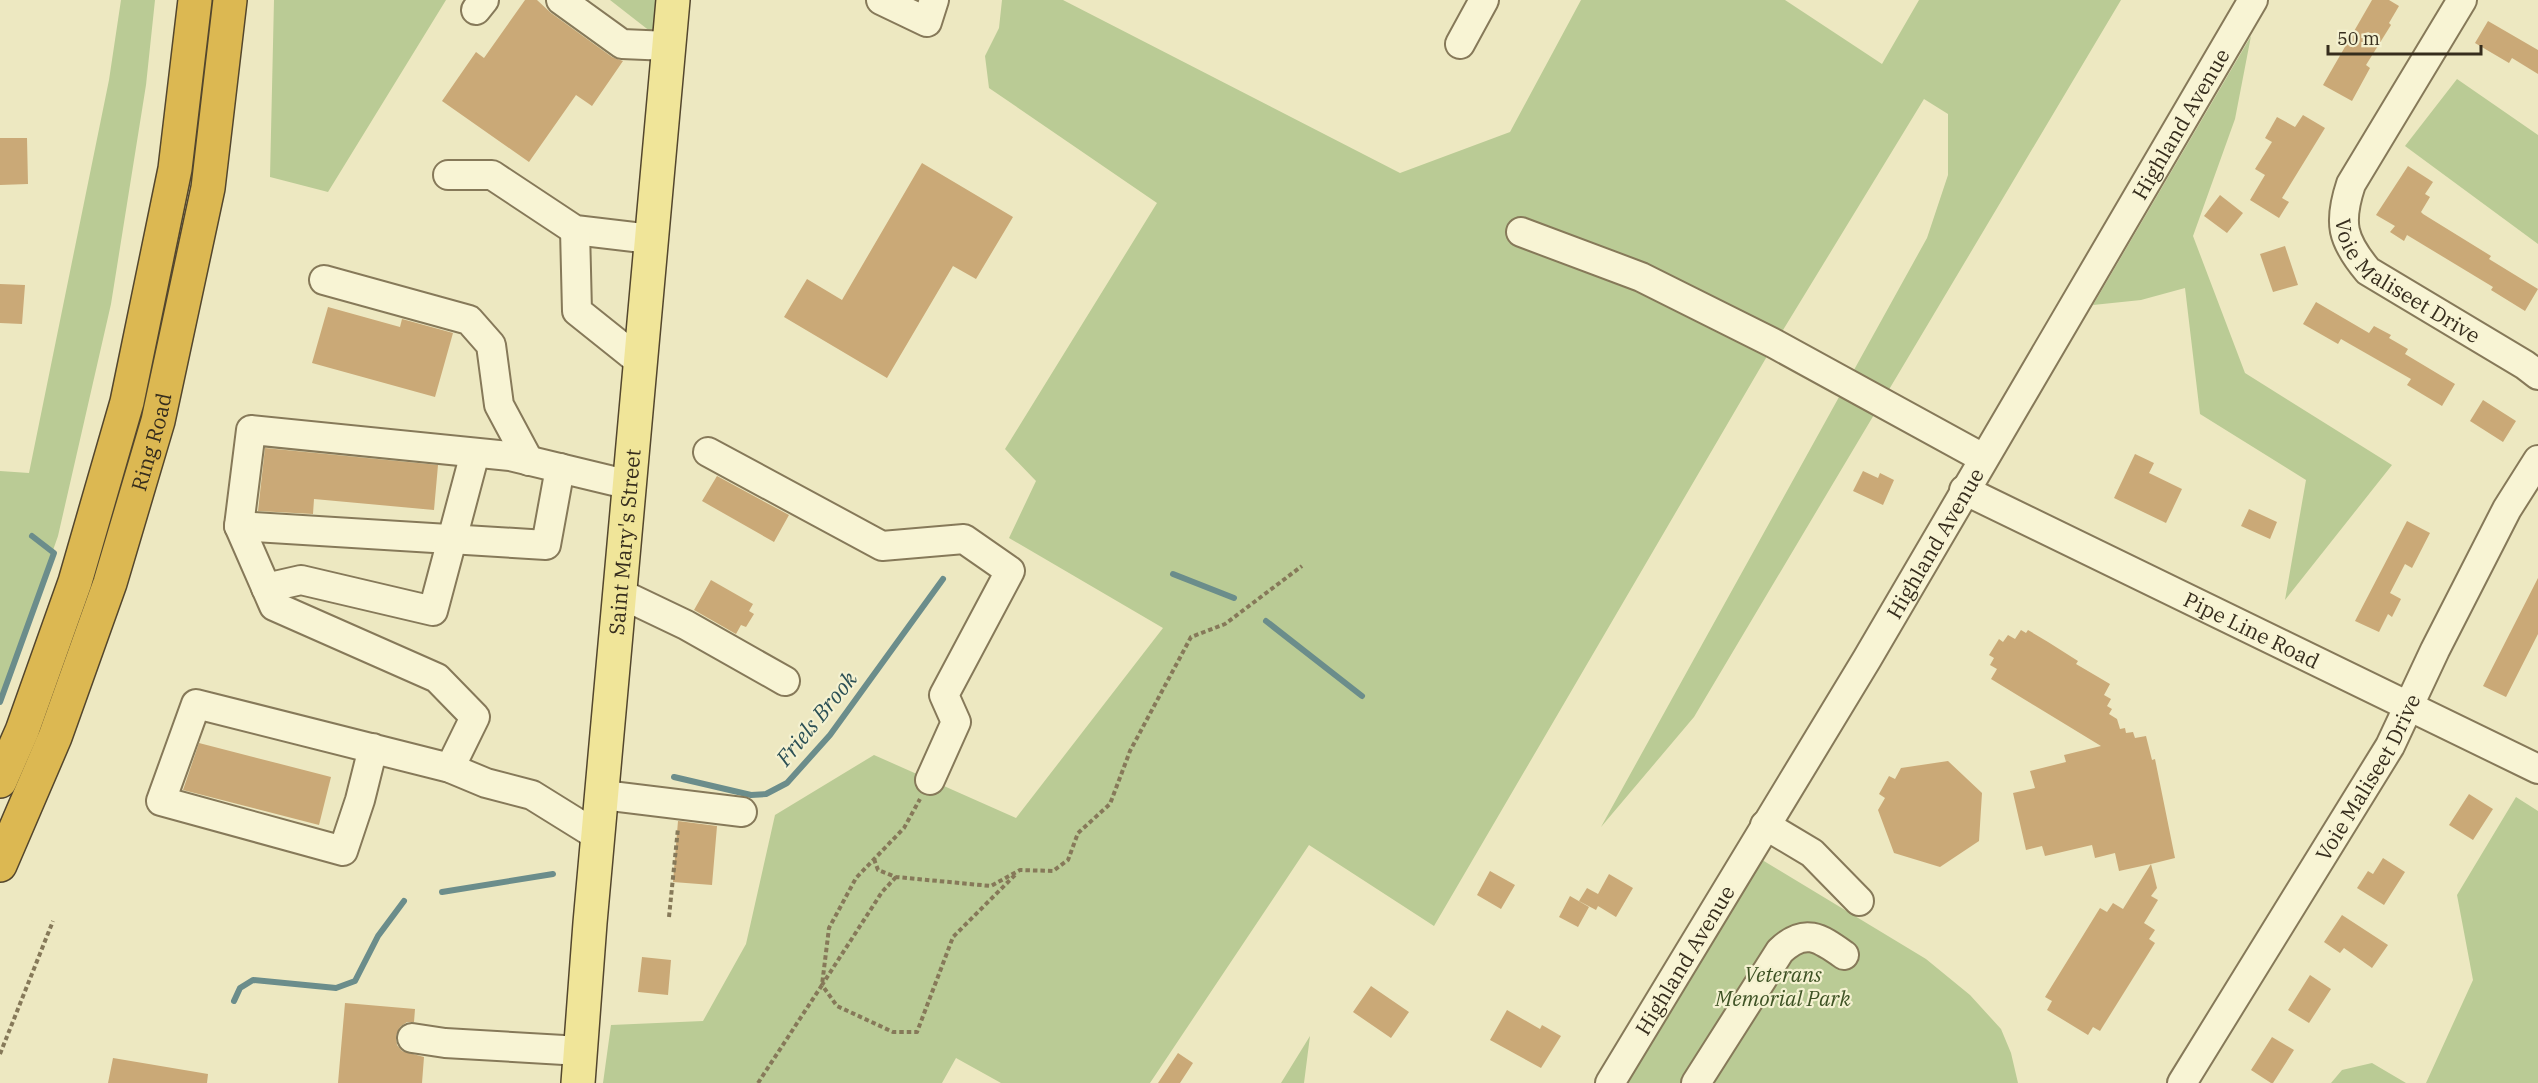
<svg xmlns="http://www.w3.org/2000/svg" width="2538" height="1083" viewBox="0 0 2538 1083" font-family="'IBM Plex Serif',serif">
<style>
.green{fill:#bacb95}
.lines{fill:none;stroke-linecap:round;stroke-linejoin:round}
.stream{stroke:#6b8d8b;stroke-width:6}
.building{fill:#caa977}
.minor-casing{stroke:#867959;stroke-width:32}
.major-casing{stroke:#53462d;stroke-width:36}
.highway-casing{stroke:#53462d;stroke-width:36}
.path{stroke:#867959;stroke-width:4;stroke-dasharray:4.5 3;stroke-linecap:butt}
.minor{stroke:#f8f4d4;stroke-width:28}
.major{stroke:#f0e599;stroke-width:33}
.highway{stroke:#dcb852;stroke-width:33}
.labels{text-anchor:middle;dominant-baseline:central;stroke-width:4.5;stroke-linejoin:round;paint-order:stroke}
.street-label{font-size:21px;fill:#362d1d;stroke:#f4f1d0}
.park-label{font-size:21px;font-style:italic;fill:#3e5224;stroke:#f4f1d0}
.water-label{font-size:22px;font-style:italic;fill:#2c5055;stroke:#f4f1d0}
</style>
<rect width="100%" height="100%" fill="#ede8c1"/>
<!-- green -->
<path class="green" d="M 121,0 L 155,0 L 146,85 L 111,304 L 58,536 L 0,701 L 0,471 L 29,473 L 109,80 Z
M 274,0 L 446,0 L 328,192 L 270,177 Z
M 610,0 L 673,0 L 669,46 Z
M 1002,0 L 1063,0 L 1400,173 L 1510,132 L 1581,0 L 1785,0 L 1882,64 L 1919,0 L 2121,0 L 1694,717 L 1601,827 L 1927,238 L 1948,175 L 1948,114 L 1924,99 L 1766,358 L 1434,926 L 1309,845 L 1150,1083 L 1001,1083 L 956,1058 L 942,1083 L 603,1083 L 611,1025 L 703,1021 L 746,944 L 775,815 L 874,755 L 1016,818 L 1163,628 L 1009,538 L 1036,481 L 1005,449 L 1157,203 L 989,88 L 985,56 L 999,28 Z
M 2251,36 L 2235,119 L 2193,236 L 2245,373 L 2392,465 L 2285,600 L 2306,480 L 2200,414 L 2185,288 L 2141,300 L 2093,305 Z
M 2457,79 L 2538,135 L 2538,244 L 2405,146 Z
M 2516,797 L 2538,811 L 2538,1083 L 2426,1083 L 2473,980 L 2457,895 Z
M 1749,852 L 1926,959 L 1970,995 L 2001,1029 L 2011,1053 L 2018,1083 L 1610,1083 Z
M 1310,1036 L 1304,1083 L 1281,1083 Z
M 2372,1063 L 2406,1083 L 2331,1083 L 2342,1070 Z"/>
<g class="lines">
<!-- stream -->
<path class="stream" d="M 1173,574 L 1234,598
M 1266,621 L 1362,696
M 0,702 L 54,553 L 32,536
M 674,777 L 751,795 L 766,794 L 787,783 L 830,735 L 943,579
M 442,892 L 553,874
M 234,1001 L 240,988 L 253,980 L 336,988 L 355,981 L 378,936 L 404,901"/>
</g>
<!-- building -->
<path class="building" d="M 525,0 L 537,0 L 551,13 L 612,57 L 623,61 L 592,106 L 576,95 L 529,162 L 442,101 L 476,52 L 484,58 Z
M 2372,0 L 2389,0 L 2399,6 L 2389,23 L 2391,25 L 2366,65 L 2370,68 L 2352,101 L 2323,85 Z
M 2488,21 L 2538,50 L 2538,74 L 2512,58 L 2509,63 L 2475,43 Z
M 2303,115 L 2325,128 L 2282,198 L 2289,202 L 2279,218 L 2250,200 L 2265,175 L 2255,169 L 2272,142 L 2265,138 L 2277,117 L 2295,127 Z
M 0,138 L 27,138 L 28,184 L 0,185 Z
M 922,163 L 1013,217 L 976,279 L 953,266 L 887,378 L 784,317 L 807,279 L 842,300 Z
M 2408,166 L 2433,182 L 2425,194 L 2430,197 L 2421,212 L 2423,214 L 2491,256 L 2489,259 L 2538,289 L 2525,311 L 2491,290 L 2493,287 L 2407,235 L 2404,241 L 2390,232 L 2395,226 L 2376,215 Z
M 2220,195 L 2243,213 L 2227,233 L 2204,216 Z
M 2285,246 L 2298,285 L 2273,292 L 2260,254 Z
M 0,284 L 25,285 L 22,324 L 0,323 Z
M 2316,302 L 2369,333 L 2374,326 L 2391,335 L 2389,338 L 2408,349 L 2405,354 L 2455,384 L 2442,406 L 2407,385 L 2411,379 L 2341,339 L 2338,344 L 2303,324 Z
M 328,307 L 400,327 L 402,319 L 453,333 L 435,397 L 312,363 Z
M 2483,400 L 2516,421 L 2503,442 L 2470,421 Z
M 265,448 L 438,465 L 434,510 L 314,499 L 313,514 L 258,511 Z
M 2135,454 L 2154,463 L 2149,473 L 2182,489 L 2166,523 L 2114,498 Z
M 1863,471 L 1878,478 L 1880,473 L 1894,480 L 1883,505 L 1853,491 Z
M 717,476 L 789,515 L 774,542 L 702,501 Z
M 2249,509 L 2277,522 L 2270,539 L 2241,526 Z
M 2407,521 L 2430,533 L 2412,568 L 2405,564 L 2390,593 L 2401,599 L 2392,617 L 2388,614 L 2379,632 L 2355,621 Z
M 2538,578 L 2538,634 L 2506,697 L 2483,686 Z
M 711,580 L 753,604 L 749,611 L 754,614 L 746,627 L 741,625 L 736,634 L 694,610 Z
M 2021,630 L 2026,633 L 2028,630 L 2048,642 L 2078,661 L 2076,664 L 2110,684 L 2104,695 L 2111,699 L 2107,706 L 2112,709 L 2109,714 L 2117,719 L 2120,729 L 2125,728 L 2126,733 L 2133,732 L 2135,738 L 2146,736 L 2152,760 L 2155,759 L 2175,858 L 2151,864 L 2157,888 L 2151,896 L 2158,900 L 2144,923 L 2155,930 L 2149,939 L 2155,943 L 2100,1031 L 2093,1027 L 2088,1035 L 2047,1010 L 2052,1001 L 2045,997 L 2100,908 L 2107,912 L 2113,903 L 2123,909 L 2151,864 L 2119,871 L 2115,853 L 2095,858 L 2092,845 L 2045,856 L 2042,846 L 2026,850 L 2013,793 L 2035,788 L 2030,771 L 2066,762 L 2064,755 L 2101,746 L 1991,679 L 1997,669 L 1990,665 L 1994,658 L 1989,655 L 1999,639 L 2003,642 L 2008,635 L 2015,639 Z
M 199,743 L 331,777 L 319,825 L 183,790 Z
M 1948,761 L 1982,793 L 1979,841 L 1940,867 L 1894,853 L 1878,810 L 1885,798 L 1879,794 L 1889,776 L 1895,779 L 1901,768 Z
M 2469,794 L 2493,809 L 2473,840 L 2449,825 Z
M 678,821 L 717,826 L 712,885 L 673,882 Z
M 2383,858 L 2405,872 L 2384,905 L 2357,888 L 2368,871 L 2373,874 Z
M 1490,871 L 1515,885 L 1501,909 L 1477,895 Z
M 1609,874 L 1633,888 L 1616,917 L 1598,906 L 1596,910 L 1579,901 L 1587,888 L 1598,894 Z
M 1570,896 L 1589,907 L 1578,927 L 1559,917 Z
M 2342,915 L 2388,945 L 2372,968 L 2344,948 L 2340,953 L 2324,942 Z
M 642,957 L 671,960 L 668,995 L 638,992 Z
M 2310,975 L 2331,989 L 2309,1023 L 2288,1010 Z
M 1371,986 L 1409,1012 L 1391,1038 L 1353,1012 Z
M 345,1003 L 415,1009 L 414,1022 L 407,1022 L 400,1027 L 396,1036 L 397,1045 L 402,1051 L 424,1057 L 422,1083 L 338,1083 Z
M 1507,1010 L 1540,1029 L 1542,1025 L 1561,1036 L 1541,1068 L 1490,1040 Z
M 2272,1037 L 2294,1050 L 2273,1083 L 2271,1083 L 2251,1070 Z
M 1178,1053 L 1193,1063 L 1180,1083 L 1158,1083 Z
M 113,1058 L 208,1074 L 207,1083 L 108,1083 Z"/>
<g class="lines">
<!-- minor casing -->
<g class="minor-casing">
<g id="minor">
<path d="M 561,0 L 622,44 L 669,46"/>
<path d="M 881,0 L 927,22 L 934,0"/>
<path id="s1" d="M 2462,0 L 2351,184 C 2338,223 2342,240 2368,271 L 2525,365 L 2538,375"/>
<path d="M 476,10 L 484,0"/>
<path d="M 1460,44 L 1484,0"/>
<path d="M 448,175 L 492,175 L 575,230 L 651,239"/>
<path d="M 575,230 L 577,311 L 642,363"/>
<path d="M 1521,232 L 1641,277 L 1775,344 L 1983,458"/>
<path d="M 324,280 L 469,320 L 491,345 L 499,405 L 529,461"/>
<path d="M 708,452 L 882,546 L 964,539 L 1010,571 L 944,695 L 956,722 L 930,780"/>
<path id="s2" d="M 1964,490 L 2538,769"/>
<path d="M 239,526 L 546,545 L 560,468"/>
<path d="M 266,588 L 301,580 L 433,611 L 475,453"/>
<path d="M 619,593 L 686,625 L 785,681"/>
<path d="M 373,748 L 360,800 L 343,851 L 161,801 L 196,704 L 450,768 L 486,783 L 532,795 L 598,836"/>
<path d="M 450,768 L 475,717 L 437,678 L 274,606 L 239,526 L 251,430 L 510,456 L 630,485"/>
<path d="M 603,795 L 742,812"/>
<path d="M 1765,825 L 1812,853 L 1859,901"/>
<path d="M 412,1038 L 445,1043 L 581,1051"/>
<path id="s3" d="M 1610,1083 L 1867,659 L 2253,0"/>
<path d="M 1696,1083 L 1780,951 C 1805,927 1820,938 1844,955"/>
<path id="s4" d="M 2182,1083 L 2390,746 L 2435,650 L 2507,509 L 2538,460"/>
</g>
</g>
<!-- major casing -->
<g class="major-casing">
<g id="major">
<path id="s5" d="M 578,1083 L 590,923 L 673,0"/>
</g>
</g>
<!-- highway casing -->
<g class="highway-casing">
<g id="highway">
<path d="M 0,781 L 22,731 L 75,582 L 127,402 L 175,169 L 195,0"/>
<path id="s6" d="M 0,865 L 55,737 L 110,583 L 158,421 L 208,188 L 230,0"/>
</g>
</g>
<!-- path -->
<path class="path" d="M 874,859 L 878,870 L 896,877 L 991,886 L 1020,870 L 1053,871 L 1068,860 L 1078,833 L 1110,804 L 1130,751 L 1191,637 L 1225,624 L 1302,566
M 896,877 L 882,892 L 822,985 L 837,1006 L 893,1032 L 917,1032 L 953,937 L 1015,875
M 669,917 L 678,828
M 0,1054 L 53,921
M 758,1083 L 822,985 L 829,928 L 856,878 L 904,828 L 920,799"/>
<!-- minor -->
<use href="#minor" class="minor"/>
<!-- major -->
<use href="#major" class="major"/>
<!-- highway -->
<use href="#highway" class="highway"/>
</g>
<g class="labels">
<!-- street labels -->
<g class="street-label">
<text stroke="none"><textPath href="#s3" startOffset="1116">Highland Avenue</textPath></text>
<text stroke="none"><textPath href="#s1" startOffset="344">Voie Maliseet Drive</textPath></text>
<text stroke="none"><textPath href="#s6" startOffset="450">Ring Road</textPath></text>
<text stroke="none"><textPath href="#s5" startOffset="543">Saint Mary's Street</textPath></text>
<text stroke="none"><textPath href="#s3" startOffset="630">Highland Avenue</textPath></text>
<text stroke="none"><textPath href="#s2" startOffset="320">Pipe Line Road</textPath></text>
<text stroke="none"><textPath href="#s4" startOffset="358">Voie Maliseet Drive</textPath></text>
<text stroke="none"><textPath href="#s3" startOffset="144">Highland Avenue</textPath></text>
</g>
<!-- park labels -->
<g class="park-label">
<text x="1783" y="974">Veterans<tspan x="1783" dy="24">Memorial Park</tspan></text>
</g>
<!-- water labels -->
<g class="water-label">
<text transform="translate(816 718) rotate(-51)">Friels Brook</text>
</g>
</g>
<!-- scale -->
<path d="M2328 45v9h153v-9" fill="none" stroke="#362d1d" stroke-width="3"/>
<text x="2337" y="45" font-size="18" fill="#362d1d" stroke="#f4f1d0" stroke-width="4.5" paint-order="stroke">50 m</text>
</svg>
